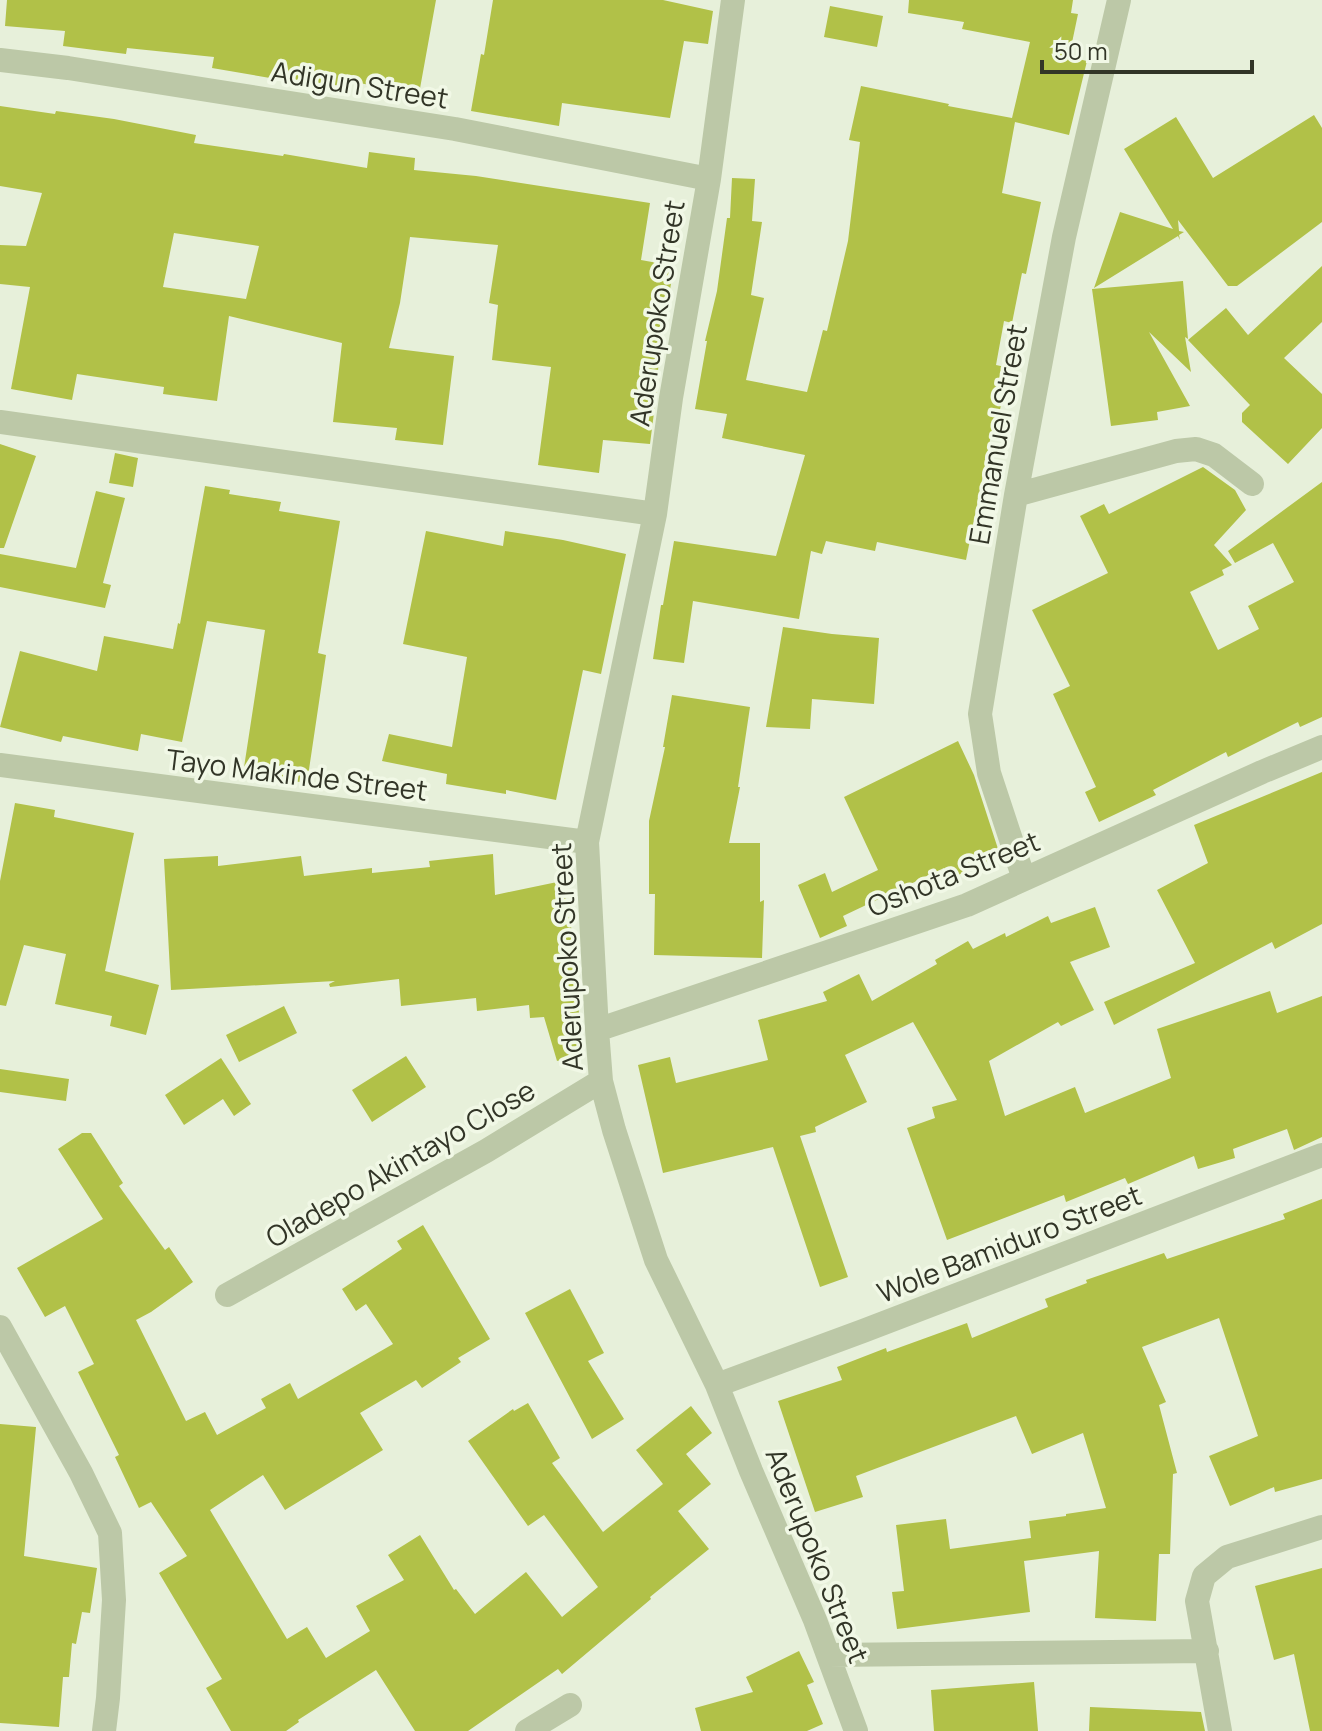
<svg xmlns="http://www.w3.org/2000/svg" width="1322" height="1731" viewBox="0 0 1322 1731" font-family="Manrope,sans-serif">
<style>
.building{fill:#b1c148;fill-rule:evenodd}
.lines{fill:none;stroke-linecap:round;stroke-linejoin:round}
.street{stroke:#bcc8a7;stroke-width:24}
.labels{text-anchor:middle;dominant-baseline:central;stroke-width:7;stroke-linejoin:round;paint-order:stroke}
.street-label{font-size:28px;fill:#323527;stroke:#f1f8e6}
</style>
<rect width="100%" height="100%" fill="#e7f0da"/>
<!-- building -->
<path class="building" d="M 7,0 L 436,0 L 419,94 L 343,80 L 342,86 L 270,76 L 270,78 L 212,68 L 214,57 L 127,48 L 126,54 L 63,46 L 65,31 L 5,26 Z
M 493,0 L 663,0 L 713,11 L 708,44 L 684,41 L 670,118 L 562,103 L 559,126 L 471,111 L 481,54 L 484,55 Z
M 909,0 L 1073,0 L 1071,13 L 1078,14 L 1069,57 L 1087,61 L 1069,135 L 1015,122 L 1002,193 L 1041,202 L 1026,274 L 1022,273 L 1012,323 L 1004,321 L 996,365 L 1010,368 L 996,426 L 993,425 L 966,560 L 877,542 L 875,551 L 826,541 L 822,554 L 811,551 L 799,619 L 693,601 L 684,663 L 653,659 L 661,605 L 663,605 L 674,541 L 776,556 L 805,455 L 722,438 L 727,414 L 695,409 L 707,341 L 705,341 L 717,291 L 727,218 L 730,218 L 732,178 L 755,179 L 752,221 L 762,222 L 751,295 L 764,298 L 746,380 L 807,392 L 823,330 L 827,331 L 848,241 L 860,142 L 849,140 L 861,86 L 949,104 L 948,106 L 1012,118 L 1030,42 L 962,29 L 964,22 L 908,13 Z
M 830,6 L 883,16 L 877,47 L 824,37 Z
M 0,106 L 55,114 L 56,111 L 114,119 L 196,135 L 194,143 L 283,156 L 284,154 L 367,168 L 369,152 L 415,158 L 414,170 L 476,176 L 650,203 L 641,260 L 674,266 L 663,331 L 661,331 L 656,397 L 650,444 L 603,440 L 599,473 L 538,465 L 551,367 L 492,360 L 498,305 L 489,303 L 498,245 L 410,237 L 400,303 L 389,348 L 454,356 L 443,445 L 395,440 L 397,428 L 333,422 L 342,343 L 229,316 L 217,401 L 163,394 L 164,387 L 77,374 L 72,400 L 11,389 L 30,287 L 0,284 L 0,245 L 26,246 L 42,193 L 0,186 ZM 174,233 L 259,246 L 246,299 L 163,287 Z
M 1314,115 L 1322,128 L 1322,222 L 1237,286 L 1228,286 L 1178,220 L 1179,231 L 1184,232 L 1179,235 L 1180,240 L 1178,236 L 1094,288 L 1120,212 L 1173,229 L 1124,149 L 1176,117 L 1213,178 Z
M 1322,266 L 1322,322 L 1284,358 L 1322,394 L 1322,428 L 1288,464 L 1242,422 L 1242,413 L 1250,405 L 1188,340 L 1226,308 L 1248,335 Z
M 1183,281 L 1188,339 L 1185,337 L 1191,372 L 1149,332 L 1190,406 L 1157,412 L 1158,420 L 1111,426 L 1092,289 Z
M 0,444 L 36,456 L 4,548 L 0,548 Z
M 115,453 L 138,458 L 133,487 L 109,483 Z
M 1203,467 L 1235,490 L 1246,510 L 1214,545 L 1232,565 L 1222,570 L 1224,575 L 1190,592 L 1218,650 L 1259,629 L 1248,606 L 1294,582 L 1273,543 L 1235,563 L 1228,551 L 1322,482 L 1322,717 L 1300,727 L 1298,722 L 1228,757 L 1226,752 L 1153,790 L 1156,795 L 1099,822 L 1085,792 L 1096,787 L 1053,694 L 1070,686 L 1032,610 L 1108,573 L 1080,516 L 1104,504 L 1109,514 Z
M 205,486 L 230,490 L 229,494 L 281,502 L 279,511 L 340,521 L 318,653 L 326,655 L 307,783 L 243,774 L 265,630 L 207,621 L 182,742 L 141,734 L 138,751 L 63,736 L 61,742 L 0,727 L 20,651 L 97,671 L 104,636 L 173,649 L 178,623 L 180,624 Z
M 96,491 L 125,498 L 103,583 L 111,585 L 105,608 L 0,587 L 0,554 L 76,568 Z
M 426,531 L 503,546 L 505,531 L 563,540 L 626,554 L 601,674 L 583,670 L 556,800 L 506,790 L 506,794 L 446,784 L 447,774 L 382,761 L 389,734 L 452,747 L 467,657 L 403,644 Z
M 783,627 L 832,634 L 879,638 L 874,704 L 812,699 L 810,729 L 766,727 Z
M 672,695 L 750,707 L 738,787 L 740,787 L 729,843 L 760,843 L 760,902 L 764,900 L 762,958 L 654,955 L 655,894 L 649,894 L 649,821 L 665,747 L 663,747 Z
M 958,741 L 974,775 L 1000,855 L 950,879 L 944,868 L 843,916 L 847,926 L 820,938 L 798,885 L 825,873 L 832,892 L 878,870 L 844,797 Z
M 1322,772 L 1322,924 L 1275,949 L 1272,942 L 1114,1025 L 1104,1002 L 1195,963 L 1157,890 L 1208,863 L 1194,825 Z
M 15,803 L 55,810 L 54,817 L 134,833 L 105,971 L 159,985 L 146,1035 L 110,1026 L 112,1016 L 55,1004 L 66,954 L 24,945 L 6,1006 L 0,1005 L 0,881 Z
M 493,854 L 495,895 L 562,881 L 575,947 L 573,948 L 579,1013 L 569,1014 L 581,1054 L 557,1061 L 544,1017 L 530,1018 L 529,1005 L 477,1011 L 476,998 L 401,1006 L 399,979 L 330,987 L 329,984 L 335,981 L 171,990 L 164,859 L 218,856 L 218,866 L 301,856 L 304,876 L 372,868 L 372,873 L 430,867 L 429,861 Z
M 1095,907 L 1110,947 L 1070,962 L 1094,1010 L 1061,1026 L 1058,1022 L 989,1061 L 1005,1116 L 1075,1087 L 1085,1113 L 1171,1078 L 1157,1029 L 1270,991 L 1277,1013 L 1322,996 L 1322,1137 L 1294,1150 L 1287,1129 L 1233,1149 L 1235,1158 L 1198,1169 L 1194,1156 L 1128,1184 L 1125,1178 L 1066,1202 L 1064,1195 L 947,1240 L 907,1128 L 935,1118 L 932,1107 L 957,1100 L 913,1022 L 845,1055 L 867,1102 L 815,1127 L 816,1132 L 800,1136 L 848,1277 L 820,1287 L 773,1147 L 663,1173 L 638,1065 L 670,1057 L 676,1083 L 768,1060 L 758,1020 L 827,1001 L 823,992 L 859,974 L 872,1001 L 937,964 L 935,960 L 968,941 L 973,949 L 1005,933 L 1006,937 L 1048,916 L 1051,923 Z
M 284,1006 L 297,1033 L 239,1062 L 226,1035 Z
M 406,1056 L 426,1087 L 372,1122 L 352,1090 Z
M 221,1058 L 251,1104 L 234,1116 L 223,1099 L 184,1125 L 165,1095 Z
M 0,1069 L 69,1079 L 66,1101 L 0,1092 Z
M 82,1133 L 91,1133 L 123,1183 L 119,1186 L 165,1250 L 169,1247 L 193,1282 L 151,1312 L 136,1320 L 186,1421 L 205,1412 L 217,1435 L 266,1408 L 261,1399 L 290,1383 L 298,1399 L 393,1344 L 366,1304 L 356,1311 L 342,1289 L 402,1249 L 397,1241 L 423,1225 L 490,1339 L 458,1358 L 461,1362 L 422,1388 L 416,1380 L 360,1413 L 383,1450 L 285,1510 L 263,1475 L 210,1510 L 287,1639 L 307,1627 L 326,1658 L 370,1631 L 356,1606 L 404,1580 L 388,1555 L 420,1535 L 454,1590 L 456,1589 L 475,1614 L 526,1572 L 562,1617 L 598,1587 L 544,1515 L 528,1526 L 468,1441 L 513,1409 L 514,1411 L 528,1403 L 560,1458 L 552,1463 L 603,1532 L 663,1484 L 636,1450 L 691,1406 L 712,1433 L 686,1454 L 711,1484 L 678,1511 L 709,1549 L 650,1597 L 651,1599 L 562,1674 L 558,1669 L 468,1731 L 415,1731 L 376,1670 L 298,1720 L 299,1722 L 286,1731 L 231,1731 L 206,1688 L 222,1679 L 159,1573 L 187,1556 L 151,1502 L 139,1508 L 115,1457 L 119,1455 L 78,1372 L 94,1364 L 65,1306 L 45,1317 L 17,1268 L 103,1219 L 58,1149 Z
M 1322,1199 L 1322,1479 L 1275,1492 L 1274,1487 L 1230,1506 L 1209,1456 L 1258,1436 L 1219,1318 L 1142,1347 L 1166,1402 L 1159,1405 L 1177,1473 L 1173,1474 L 1170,1554 L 1159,1554 L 1156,1621 L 1095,1618 L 1099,1551 L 1024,1561 L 1030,1612 L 897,1629 L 892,1592 L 904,1591 L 896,1525 L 946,1519 L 950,1549 L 1031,1538 L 1029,1521 L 1066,1516 L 1066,1514 L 1106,1508 L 1083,1433 L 1032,1454 L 1016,1416 L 856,1476 L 863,1497 L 815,1512 L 778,1401 L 842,1380 L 837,1367 L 886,1348 L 887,1352 L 967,1323 L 972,1338 L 1048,1307 L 1045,1299 L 1087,1283 L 1086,1280 L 1164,1253 L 1167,1259 L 1285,1219 L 1283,1214 Z
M 570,1289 L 604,1353 L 588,1361 L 624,1419 L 592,1439 L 525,1313 Z
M 0,1424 L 36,1427 L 24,1556 L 97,1568 L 90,1613 L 82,1612 L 76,1644 L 72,1643 L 69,1677 L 63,1677 L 59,1727 L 0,1723 Z
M 1322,1568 L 1322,1731 L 1310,1731 L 1294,1654 L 1274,1660 L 1255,1586 Z
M 799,1651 L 814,1682 L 807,1685 L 823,1724 L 807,1731 L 701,1731 L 695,1708 L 753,1692 L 746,1677 Z
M 1034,1682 L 1038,1731 L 934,1731 L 931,1690 Z
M 1090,1707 L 1201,1712 L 1205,1731 L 1089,1731 Z"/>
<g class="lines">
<!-- street -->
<path class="street" d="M 733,0 L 709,179 L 671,398 L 655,514 L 587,842 L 597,1030 L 601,1081 L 614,1130 L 656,1260 L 717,1385 L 751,1471 L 815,1620 L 856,1731
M 0,60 L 68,68 L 455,129 L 709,179
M 0,422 L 655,514
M 1016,495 L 1176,451 L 1196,449 L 1214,455 L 1252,484
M 0,765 L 587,842
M 1024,879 L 989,773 L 980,714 L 1016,495 L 1064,237 L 1119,0
M 597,1030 L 967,905 L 1262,772 L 1322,747
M 227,1295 L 486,1151 L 601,1081
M 0,1327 L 81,1473 L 110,1533 L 114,1600 L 108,1698 L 104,1731
M 717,1385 L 863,1331 L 1322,1155
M 829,1655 L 1207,1651
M 527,1731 L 570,1705
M 1220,1731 L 1197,1601 L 1204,1576 L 1227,1557 L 1322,1527"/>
</g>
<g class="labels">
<!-- street labels -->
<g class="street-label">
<text transform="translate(360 84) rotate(9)">Adigun Street</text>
<text transform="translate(656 313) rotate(-81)">Aderupoko Street</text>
<text transform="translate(997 434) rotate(-80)">Emmanuel Street</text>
<text transform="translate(297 774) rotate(7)">Tayo Makinde Street</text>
<text transform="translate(953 873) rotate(-22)">Oshota Street</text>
<text transform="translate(566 957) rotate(-93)">Aderupoko Street</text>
<text transform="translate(400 1163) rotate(-30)">Oladepo Akintayo Close</text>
<text transform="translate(1009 1243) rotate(-21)">Wole Bamiduro Street</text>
<text transform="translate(818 1555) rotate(68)">Aderupoko Street</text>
</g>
</g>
<!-- scale -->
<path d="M1042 60v12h210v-12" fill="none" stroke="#323527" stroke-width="4"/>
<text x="1054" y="60" font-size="24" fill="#323527" stroke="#f1f8e6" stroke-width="6" paint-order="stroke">50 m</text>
</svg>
